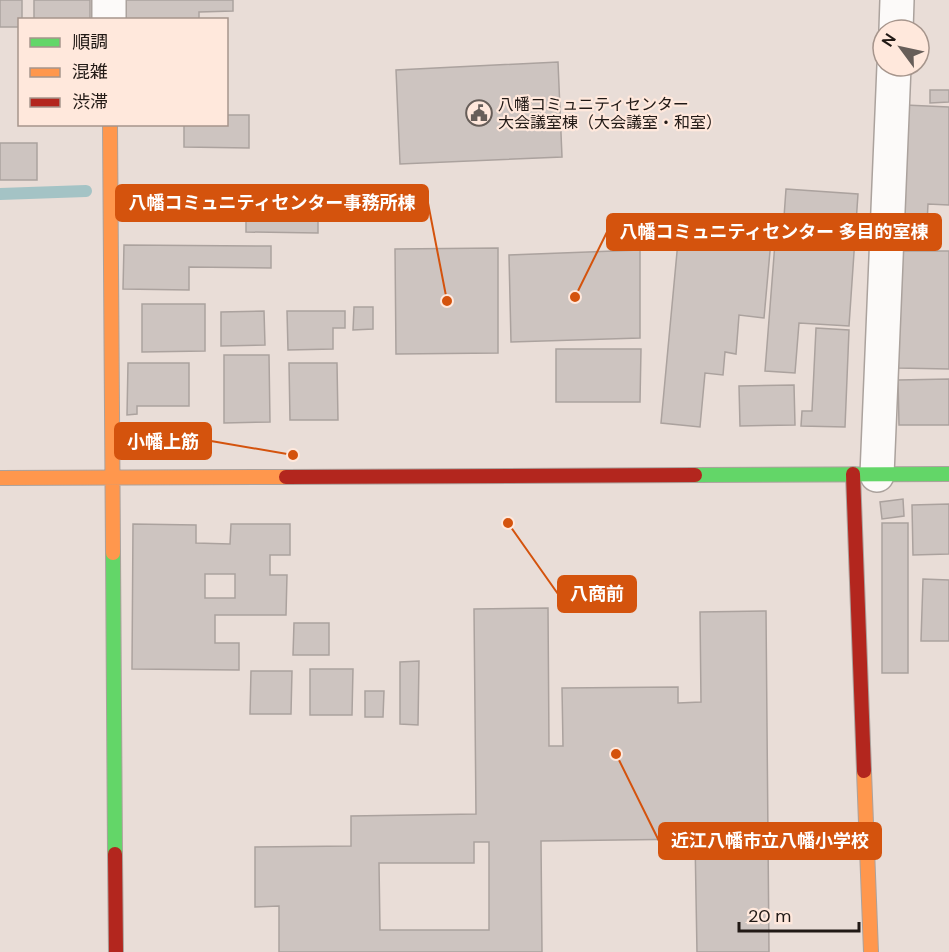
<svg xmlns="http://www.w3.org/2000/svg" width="949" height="952" viewBox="0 0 949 952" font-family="'DM Sans','Noto Sans JP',sans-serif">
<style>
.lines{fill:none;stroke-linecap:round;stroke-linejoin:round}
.stream{stroke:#a4c3c5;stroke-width:12}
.building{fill:#cdc4c0;stroke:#aba29e;stroke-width:1.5;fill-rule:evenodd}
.street-casing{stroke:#aba29d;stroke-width:36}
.fast-casing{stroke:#aba29d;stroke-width:16}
.slow-casing{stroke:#aba29d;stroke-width:16}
.jam-casing{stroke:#aba29d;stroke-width:16}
.street{stroke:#fcfaf9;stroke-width:33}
.fast{stroke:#63d668;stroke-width:14}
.slow{stroke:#ff974d;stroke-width:14}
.jam{stroke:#b3261e;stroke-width:14}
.labels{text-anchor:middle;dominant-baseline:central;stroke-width:4.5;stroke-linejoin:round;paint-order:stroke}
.poi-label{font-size:16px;fill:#211915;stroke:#ffe8dc;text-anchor:start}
.leader{fill:none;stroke:#d4530d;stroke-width:2}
.callout-dot{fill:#d4530d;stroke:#ffe8dc;stroke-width:2}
.callout{fill:#d4530d;stroke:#d4530d;stroke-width:2}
.callout-label{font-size:18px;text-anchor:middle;font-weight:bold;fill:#fff}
</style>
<rect width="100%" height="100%" fill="#e9ddd7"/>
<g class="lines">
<!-- stream -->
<path class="stream" d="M 0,194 L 86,191"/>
</g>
<!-- building -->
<path class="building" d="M 0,0 L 22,0 L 22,20 L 20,20 L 20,27 L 0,27 Z
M 34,0 L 90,0 L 90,20 L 34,20 Z
M 118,0 L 233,0 L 233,11 L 199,12 L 199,20 L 119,20 Z
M 558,62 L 562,157 L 400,164 L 396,70 Z
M 930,90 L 949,90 L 949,102 L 930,103 Z
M 905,105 L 949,107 L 949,205 L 928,204 L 926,244 L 897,242 Z
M 226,115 L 249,115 L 249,148 L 184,147 L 184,124 L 226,124 Z
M 0,143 L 37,143 L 37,180 L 0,180 Z
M 786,189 L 858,194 L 849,326 L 799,323 L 795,373 L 765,371 L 776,230 L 783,231 Z
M 246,198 L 318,198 L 318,233 L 246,232 Z
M 680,220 L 772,229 L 764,318 L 739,315 L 736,354 L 725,352 L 723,375 L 705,373 L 700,427 L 661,423 Z
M 124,245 L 271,246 L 271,268 L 189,267 L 189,290 L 123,289 Z
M 498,248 L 498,353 L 396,354 L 395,249 Z
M 640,250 L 640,338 L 511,342 L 509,255 Z
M 898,251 L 949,251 L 949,369 L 897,368 Z
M 142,304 L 205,304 L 205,351 L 142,352 Z
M 354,307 L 373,307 L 373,329 L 353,330 Z
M 264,311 L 265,345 L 221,346 L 221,312 Z
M 287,311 L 345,311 L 345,328 L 333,328 L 333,349 L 288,350 Z
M 816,328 L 849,330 L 845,427 L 801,426 L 802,411 L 812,411 Z
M 556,349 L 641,349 L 640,402 L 556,402 Z
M 224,355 L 269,355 L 270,422 L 224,423 Z
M 128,363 L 189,363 L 189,406 L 137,406 L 137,414 L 127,415 Z
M 289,363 L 337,363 L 338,420 L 290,420 Z
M 949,379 L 949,425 L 899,425 L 898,380 Z
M 794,385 L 795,425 L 740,426 L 739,386 Z
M 903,499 L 904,516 L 882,519 L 880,502 Z
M 949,504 L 949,554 L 913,555 L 912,505 Z
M 882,523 L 908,523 L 908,673 L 882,673 Z
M 133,524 L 196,525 L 196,543 L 230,544 L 231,524 L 290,524 L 290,555 L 270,555 L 270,575 L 287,575 L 286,615 L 215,615 L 215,643 L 239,643 L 239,670 L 132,669 ZM 205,574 L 235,574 L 235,598 L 205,598 Z
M 923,579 L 949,580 L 949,641 L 921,641 Z
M 548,608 L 549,746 L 563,746 L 562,688 L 678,687 L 678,703 L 701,702 L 700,612 L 766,611 L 769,952 L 697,952 L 695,839 L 541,841 L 542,952 L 279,952 L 279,906 L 255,907 L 255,847 L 351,846 L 351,816 L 476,814 L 474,609 ZM 474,842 L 489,842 L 489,930 L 380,930 L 379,863 L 474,863 Z
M 294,623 L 329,623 L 329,655 L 293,655 Z
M 419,661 L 418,725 L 400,724 L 400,662 Z
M 310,669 L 353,669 L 352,715 L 310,715 Z
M 251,671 L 292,671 L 291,714 L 250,714 Z
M 365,691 L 384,691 L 383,717 L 365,717 Z"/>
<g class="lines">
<!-- street casing -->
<g class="street-casing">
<path id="street" d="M 109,0 L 109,20
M 896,30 L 897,0
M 877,475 L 894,66"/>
</g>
<!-- fast casing -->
<g class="fast-casing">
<path id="fast" d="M 695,475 L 949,474
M 113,553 L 115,854"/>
</g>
<!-- slow casing -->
<g class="slow-casing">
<path id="slow" d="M 110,124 L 113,553
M 0,478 L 286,477
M 864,771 L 871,952"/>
</g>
<!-- jam casing -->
<g class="jam-casing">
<path id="jam" d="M 853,474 L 864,771
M 286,477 L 695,475
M 115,854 L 116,952"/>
</g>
<!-- street -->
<use href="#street" class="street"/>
<!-- fast -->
<use href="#fast" class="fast"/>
<!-- slow -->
<use href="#slow" class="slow"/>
<!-- jam -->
<use href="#jam" class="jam"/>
</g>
<!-- icons -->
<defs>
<g id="civic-ring" transform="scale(1.35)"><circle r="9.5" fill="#ffe8dc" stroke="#675e59" stroke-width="1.5"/><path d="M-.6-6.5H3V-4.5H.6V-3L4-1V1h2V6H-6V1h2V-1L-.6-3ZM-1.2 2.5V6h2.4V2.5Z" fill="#675e59"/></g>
</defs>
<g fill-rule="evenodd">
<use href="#civic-ring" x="479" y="113"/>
</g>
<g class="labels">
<!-- poi labels -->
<g class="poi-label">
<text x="498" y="104">八幡コミュニティセンター<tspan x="498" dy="18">大会議室棟（大会議室・和室）</tspan></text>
</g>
</g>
<!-- callouts -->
<path class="leader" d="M447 301L428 203M575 297L607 232M293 455L211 441M508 523L558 594M616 754L659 841"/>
<g class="callout-dot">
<circle cx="447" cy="301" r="6"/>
<circle cx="575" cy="297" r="6"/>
<circle cx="293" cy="455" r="6"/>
<circle cx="508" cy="523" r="6"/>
<circle cx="616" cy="754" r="6"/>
</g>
<g class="callout">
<rect x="116" y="185" width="312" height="36" rx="6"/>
<rect x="607" y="214" width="334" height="36" rx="6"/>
<rect x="115" y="423" width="96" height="36" rx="6"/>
<rect x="558" y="576" width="78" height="36" rx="6"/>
<rect x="659" y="823" width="222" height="36" rx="6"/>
</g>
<g class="callout-label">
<text x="272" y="209">八幡コミュニティセンター事務所棟</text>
<text x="774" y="238">八幡コミュニティセンター 多目的室棟</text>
<text x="163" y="448">小幡上筋</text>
<text x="597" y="600">八商前</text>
<text x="770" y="847">近江八幡市立八幡小学校</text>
</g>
<!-- legend -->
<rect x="18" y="18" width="210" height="108" fill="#ffe8dc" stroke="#a6958c" stroke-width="1.5"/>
<rect x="30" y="38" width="30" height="9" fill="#63d668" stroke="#a6958c" stroke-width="1.5"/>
<text x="72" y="48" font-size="18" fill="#211915">順調</text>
<rect x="30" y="68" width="30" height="9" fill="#ff974d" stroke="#a6958c" stroke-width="1.5"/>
<text x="72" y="78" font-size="18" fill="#211915">混雑</text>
<rect x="30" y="98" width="30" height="9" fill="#b3261e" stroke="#a6958c" stroke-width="1.5"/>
<text x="72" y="108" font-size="18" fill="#211915">渋滞</text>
<!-- north arrow -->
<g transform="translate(901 48) rotate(303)"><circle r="28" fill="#ffe8dc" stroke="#a6958c" stroke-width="1.5"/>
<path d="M0-4.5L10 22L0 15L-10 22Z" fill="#675e59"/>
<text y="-9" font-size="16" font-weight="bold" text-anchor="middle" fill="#211915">N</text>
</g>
<!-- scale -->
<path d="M739 922v9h120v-9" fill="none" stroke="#211915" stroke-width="3"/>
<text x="748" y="922" font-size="18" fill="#211915" stroke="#ffe8dc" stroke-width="4.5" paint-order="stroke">20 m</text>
</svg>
